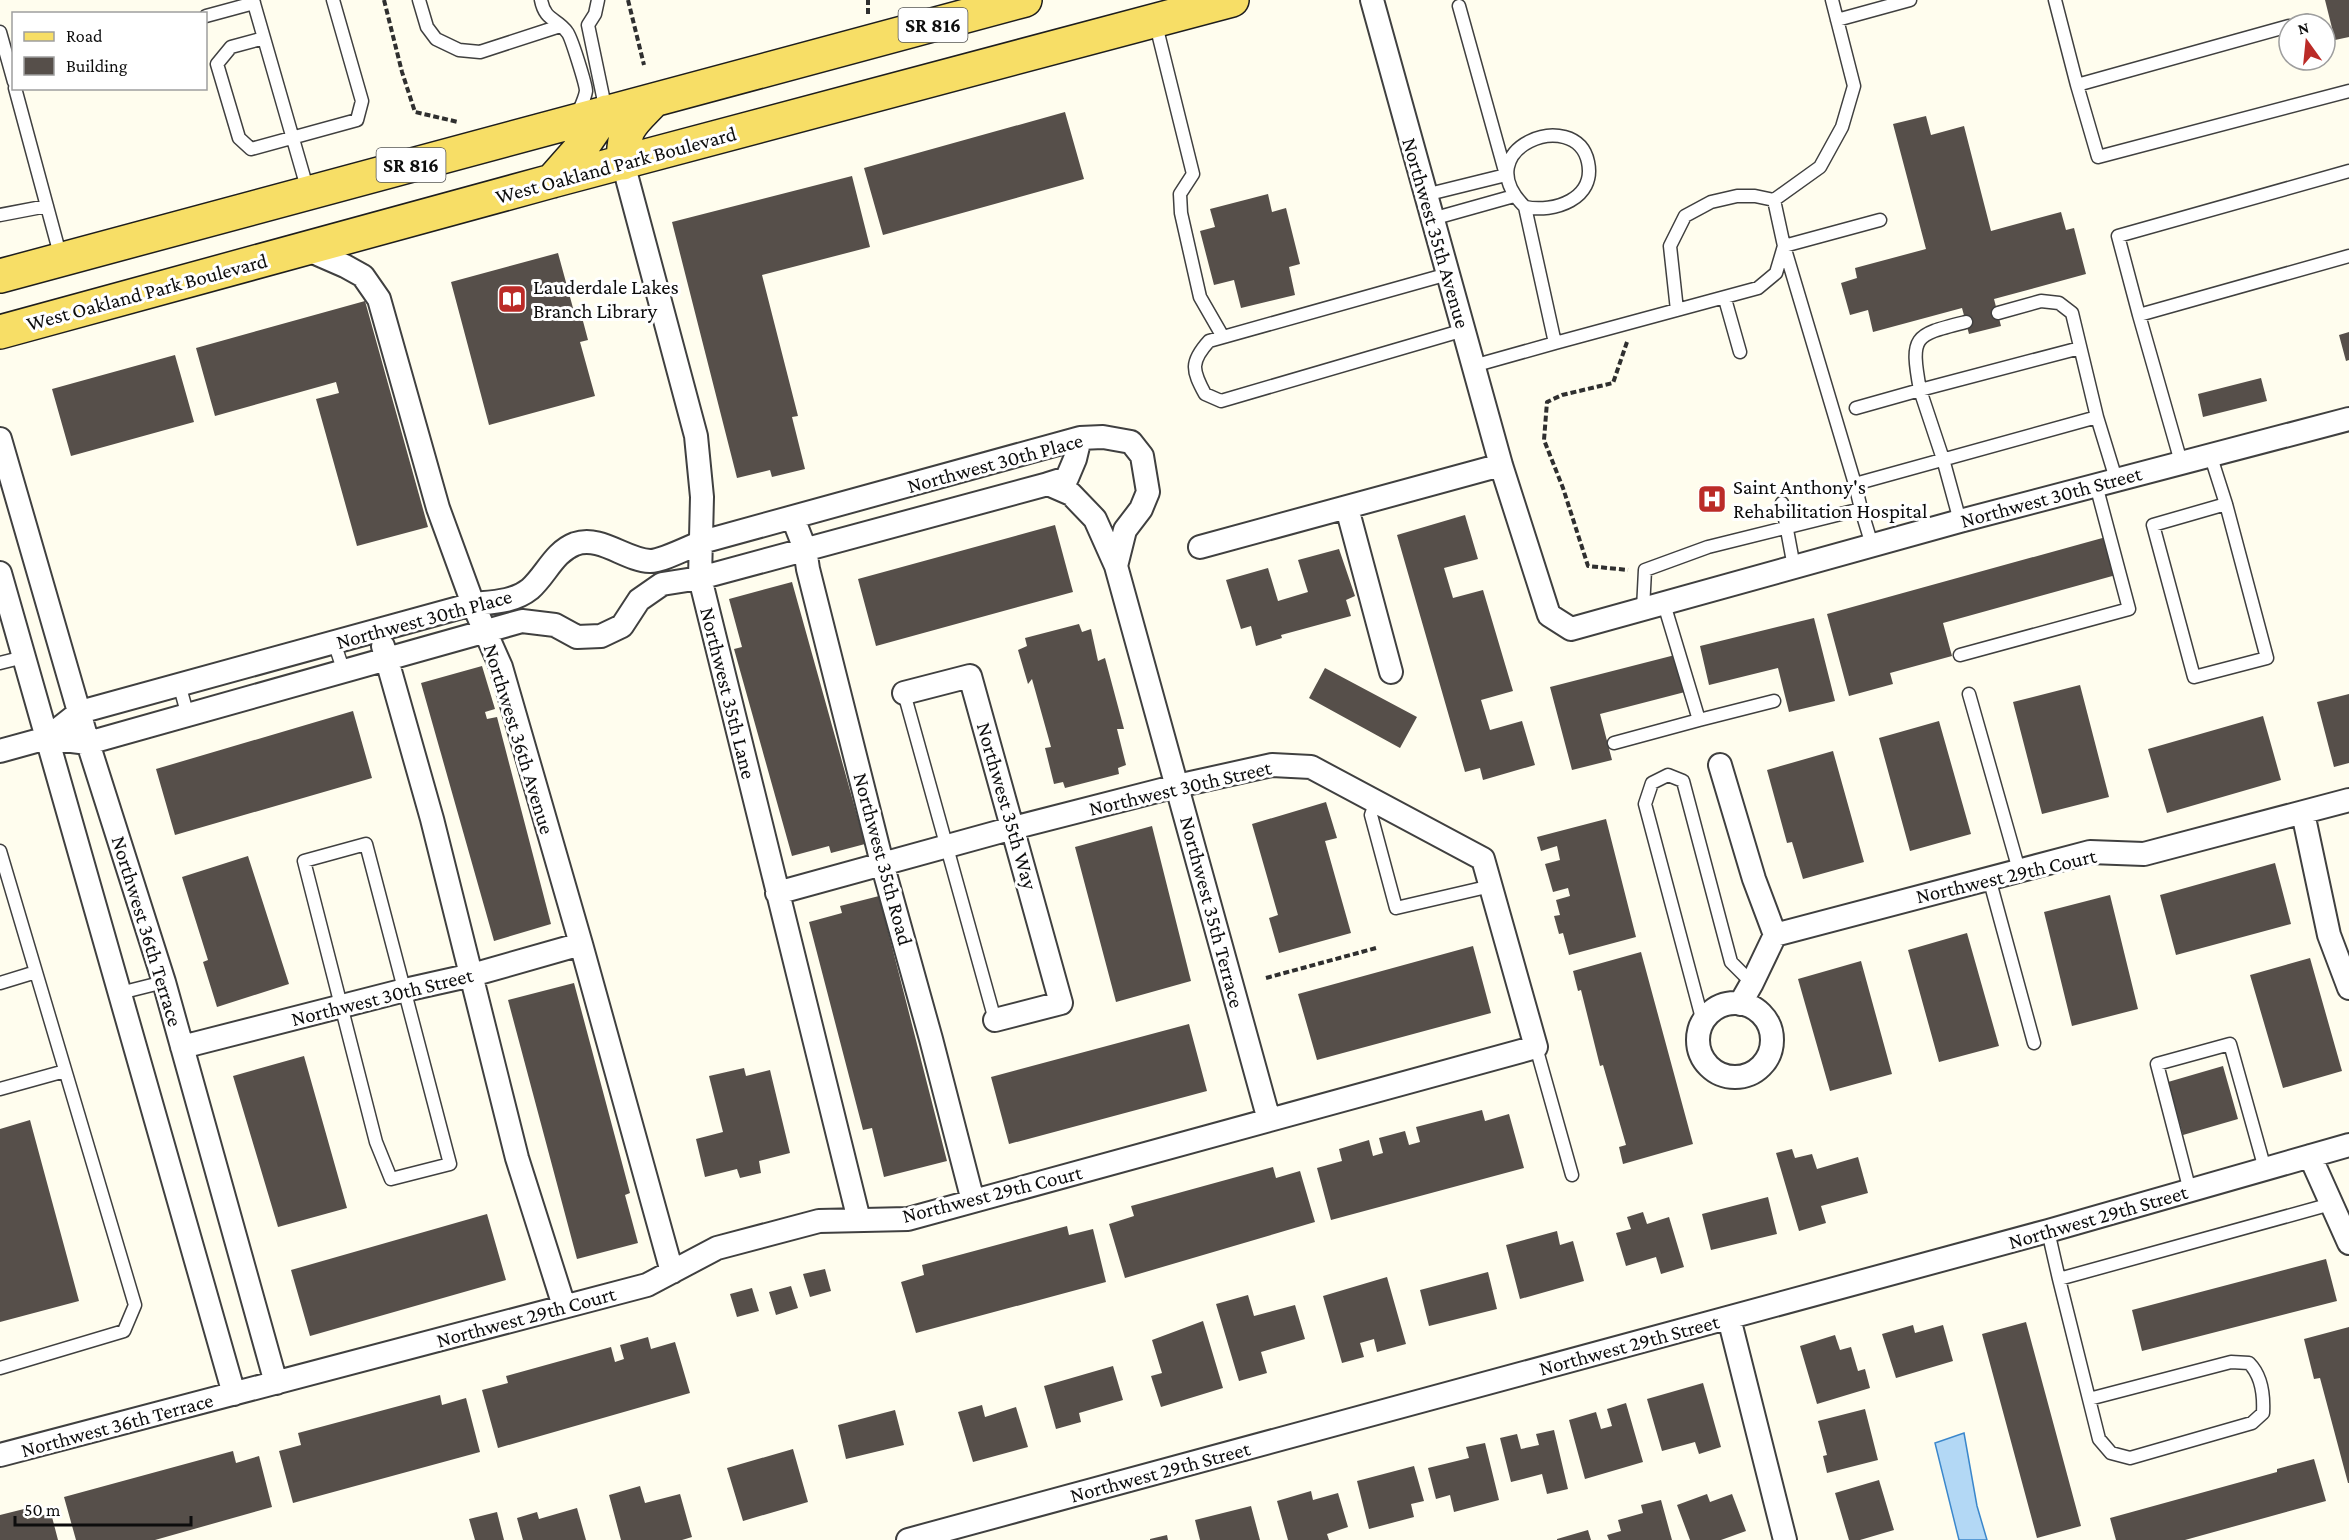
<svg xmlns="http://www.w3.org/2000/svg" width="2349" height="1540" viewBox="0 0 2349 1540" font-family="'Crimson Pro',serif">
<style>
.water{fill:#b3d8f5;stroke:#3b87cb;stroke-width:1.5}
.building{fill:#564f4a}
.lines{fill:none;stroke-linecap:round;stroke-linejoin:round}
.lane-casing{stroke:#404040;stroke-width:15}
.street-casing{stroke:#404040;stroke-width:26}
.primary-casing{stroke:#1e1e1e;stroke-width:36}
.path{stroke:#2f2f2f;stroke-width:4;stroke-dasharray:6 3;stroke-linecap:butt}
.lane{stroke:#fff;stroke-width:12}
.street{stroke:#fff;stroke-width:22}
.primary{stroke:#f7de66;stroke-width:33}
.labels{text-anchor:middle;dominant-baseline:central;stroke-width:6;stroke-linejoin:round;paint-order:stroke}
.shield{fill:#fff;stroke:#565656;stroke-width:1.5}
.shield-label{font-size:20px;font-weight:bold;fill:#0d0d0d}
.street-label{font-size:21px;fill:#0d0d0d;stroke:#fff}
.poi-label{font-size:21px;fill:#0d0d0d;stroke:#fff;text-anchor:start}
</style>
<rect width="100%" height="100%" fill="#fffdee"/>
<!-- water -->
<path class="water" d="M 1964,1433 L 1977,1506 L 1987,1540 L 1959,1540 L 1935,1443 Z"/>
<!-- building -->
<path class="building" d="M 2325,0 L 2349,0 L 2349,37 L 2335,40 Z
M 1065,112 L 1084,179 L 883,235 L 864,168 Z
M 1926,116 L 1931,135 L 1964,126 L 1991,231 L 2061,212 L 2066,230 L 2074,228 L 2086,274 L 1994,299 L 2001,326 L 1969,334 L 1962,308 L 1873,332 L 1868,310 L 1850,315 L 1841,283 L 1857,278 L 1855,268 L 1926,249 L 1893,124 Z
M 852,176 L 870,247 L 762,275 L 798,416 L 792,417 L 805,469 L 772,477 L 770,470 L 737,478 L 672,222 Z
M 1268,194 L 1272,212 L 1286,208 L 1300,264 L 1289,267 L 1295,295 L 1241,308 L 1234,280 L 1214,285 L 1200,231 L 1215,227 L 1210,209 Z
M 558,253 L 573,308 L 579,306 L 588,340 L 580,342 L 595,396 L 489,425 L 451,282 Z
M 365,301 L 428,527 L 357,546 L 316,399 L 339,393 L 336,382 L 215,416 L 196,348 Z
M 2349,332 L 2349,360 L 2346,361 L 2339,335 Z
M 175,355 L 194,422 L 71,456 L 52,389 Z
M 2261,378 L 2267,401 L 2203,417 L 2198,394 Z
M 1465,515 L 1478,559 L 1444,568 L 1453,598 L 1483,590 L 1513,691 L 1481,700 L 1490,730 L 1522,721 L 1535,765 L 1483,780 L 1480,768 L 1465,772 L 1397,535 Z
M 1055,525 L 1073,592 L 876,646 L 858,579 Z
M 2106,537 L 2116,575 L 1943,623 L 1952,656 L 1890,673 L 1893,684 L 1849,696 L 1827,614 Z
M 1339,549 L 1355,596 L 1346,600 L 1351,616 L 1281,635 L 1282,638 L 1256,646 L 1251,626 L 1241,629 L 1226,580 L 1268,568 L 1278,601 L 1308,592 L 1298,560 Z
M 792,582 L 865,844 L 831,853 L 829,846 L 792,856 L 734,649 L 742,647 L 729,599 Z
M 1814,618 L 1835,701 L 1789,712 L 1778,668 L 1709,685 L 1700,646 Z
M 1079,624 L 1082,632 L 1091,629 L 1098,661 L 1105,658 L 1124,729 L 1117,729 L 1126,765 L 1118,768 L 1119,774 L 1065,788 L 1063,782 L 1054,784 L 1045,748 L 1051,747 L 1032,679 L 1028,684 L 1018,650 L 1027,646 L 1025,638 Z
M 1675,655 L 1685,692 L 1600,714 L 1612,760 L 1572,770 L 1550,687 Z
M 482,666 L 495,709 L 485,712 L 487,719 L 497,717 L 551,924 L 494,941 L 421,683 Z
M 1325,668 L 1417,717 L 1400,748 L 1309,698 Z
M 2080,685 L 2109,797 L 2042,814 L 2013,702 Z
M 2349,694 L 2349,763 L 2334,767 L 2317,702 Z
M 353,711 L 372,778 L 175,835 L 156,769 Z
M 2263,716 L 2281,780 L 2167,813 L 2148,749 Z
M 1939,721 L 1971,834 L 1910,851 L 1879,738 Z
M 1833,751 L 1864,862 L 1803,879 L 1792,842 L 1787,843 L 1767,770 Z
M 1326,802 L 1337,838 L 1325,841 L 1351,933 L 1279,953 L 1269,918 L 1278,915 L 1252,824 Z
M 1606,819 L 1636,937 L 1569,955 L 1563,933 L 1559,934 L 1554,916 L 1560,915 L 1556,900 L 1570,896 L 1568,888 L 1553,892 L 1545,864 L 1560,860 L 1557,846 L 1541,851 L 1537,837 Z
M 1152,826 L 1191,981 L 1116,1002 L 1075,847 Z
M 248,856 L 289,984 L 217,1007 L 203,962 L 208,960 L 182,877 Z
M 2275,863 L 2291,924 L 2176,955 L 2160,895 Z
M 2110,895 L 2138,1009 L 2072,1026 L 2044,912 Z
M 879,896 L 947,1161 L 884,1177 L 872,1128 L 863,1130 L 809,922 L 842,913 L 840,906 Z
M 1967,933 L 1999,1046 L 1939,1062 L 1908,950 Z
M 1473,946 L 1491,1013 L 1317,1060 L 1298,994 Z
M 1641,952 L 1693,1144 L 1623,1164 L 1619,1147 L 1626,1145 L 1603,1065 L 1600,1066 L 1581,990 L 1578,991 L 1573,971 Z
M 2310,958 L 2342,1071 L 2283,1088 L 2250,975 Z
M 1861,961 L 1892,1074 L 1830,1091 L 1798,979 Z
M 574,983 L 630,1193 L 625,1195 L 638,1243 L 577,1259 L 508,1000 Z
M 1189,1024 L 1207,1091 L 1009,1144 L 991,1077 Z
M 304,1056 L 347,1208 L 278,1227 L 233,1076 Z
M 2223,1066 L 2238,1119 L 2183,1135 L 2168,1082 Z
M 744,1068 L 746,1076 L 770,1070 L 790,1153 L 759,1161 L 761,1173 L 740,1178 L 737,1169 L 705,1177 L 696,1139 L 723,1132 L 709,1076 Z
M 1482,1110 L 1485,1121 L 1509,1114 L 1524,1168 L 1331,1220 L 1317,1168 L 1342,1161 L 1339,1149 L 1369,1140 L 1373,1156 L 1383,1153 L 1379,1138 L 1405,1131 L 1409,1145 L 1420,1142 L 1416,1127 Z
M 30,1120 L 79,1301 L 0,1322 L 0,1129 Z
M 1792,1149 L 1795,1158 L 1812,1154 L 1817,1169 L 1858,1157 L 1868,1193 L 1821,1206 L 1826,1223 L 1799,1231 L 1776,1153 Z
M 1273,1167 L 1276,1178 L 1300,1171 L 1315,1222 L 1125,1278 L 1109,1224 L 1134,1216 L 1131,1206 Z
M 1768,1197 L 1777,1234 L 1711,1250 L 1702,1214 Z
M 1643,1212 L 1647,1224 L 1669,1217 L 1684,1267 L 1661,1274 L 1656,1257 L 1626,1266 L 1616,1233 L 1631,1229 L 1627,1217 Z
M 487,1214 L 506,1280 L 310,1336 L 291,1270 Z
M 1067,1226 L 1069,1235 L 1093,1229 L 1106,1282 L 916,1333 L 901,1282 L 924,1275 L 922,1265 Z
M 1557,1231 L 1560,1245 L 1573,1241 L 1584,1281 L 1520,1299 L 1506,1245 Z
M 2326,1259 L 2337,1301 L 2142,1351 L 2132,1310 Z
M 825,1269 L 831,1291 L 810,1297 L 803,1274 Z
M 1488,1272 L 1497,1309 L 1429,1326 L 1420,1290 Z
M 1387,1277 L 1406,1344 L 1377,1352 L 1374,1339 L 1360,1343 L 1364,1357 L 1342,1363 L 1323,1296 Z
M 791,1286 L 798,1308 L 776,1315 L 769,1292 Z
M 752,1288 L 759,1311 L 737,1317 L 730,1294 Z
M 1248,1295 L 1254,1316 L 1295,1305 L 1305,1339 L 1261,1352 L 1267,1373 L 1239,1381 L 1216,1304 Z
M 1203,1321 L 1223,1388 L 1161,1407 L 1151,1376 L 1162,1373 L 1152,1340 Z
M 2026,1322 L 2081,1526 L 2037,1538 L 1982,1334 Z
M 1913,1325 L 1915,1333 L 1943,1325 L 1953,1361 L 1896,1378 L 1882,1334 Z
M 2349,1327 L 2349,1483 L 2348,1483 L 2320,1378 L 2314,1379 L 2304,1339 Z
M 1835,1335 L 1840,1350 L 1851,1347 L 1858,1371 L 1865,1369 L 1870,1388 L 1817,1404 L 1800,1346 Z
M 648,1337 L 651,1349 L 675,1342 L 690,1393 L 498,1448 L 482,1390 L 508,1383 L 506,1376 L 611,1347 L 615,1362 L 624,1359 L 620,1345 Z
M 1113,1366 L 1123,1400 L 1079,1413 L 1081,1422 L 1056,1429 L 1044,1386 Z
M 1703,1383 L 1721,1447 L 1699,1454 L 1695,1442 L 1662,1451 L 1647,1399 Z
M 440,1395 L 442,1405 L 466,1398 L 480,1452 L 293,1503 L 279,1451 L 301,1445 L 298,1433 Z
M 1626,1403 L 1643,1462 L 1585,1479 L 1569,1420 L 1596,1412 L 1601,1429 L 1612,1426 L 1607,1409 Z
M 982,1405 L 985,1417 L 1016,1407 L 1028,1447 L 973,1462 L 958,1412 Z
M 1865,1409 L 1878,1460 L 1827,1473 L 1823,1456 L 1827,1455 L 1818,1421 Z
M 895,1410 L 904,1445 L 846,1459 L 838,1425 Z
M 1554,1430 L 1568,1489 L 1547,1494 L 1542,1474 L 1511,1482 L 1500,1438 L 1517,1434 L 1521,1449 L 1539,1445 L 1536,1434 Z
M 1485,1443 L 1499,1500 L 1454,1512 L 1450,1495 L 1436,1499 L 1428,1468 L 1469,1458 L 1466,1447 Z
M 793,1449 L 808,1502 L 743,1521 L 727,1468 Z
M 233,1451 L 236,1463 L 259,1456 L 272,1507 L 155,1540 L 76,1540 L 64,1497 Z
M 2314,1459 L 2326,1501 L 2185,1540 L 2116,1540 L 2110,1518 L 2277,1472 L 2277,1469 Z
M 1414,1466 L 1424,1501 L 1411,1504 L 1414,1517 L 1369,1529 L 1357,1481 Z
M 1879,1480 L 1894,1530 L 1860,1540 L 1849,1540 L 1835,1493 Z
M 640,1486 L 645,1503 L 680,1494 L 692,1537 L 682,1540 L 621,1540 L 609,1495 Z
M 1311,1491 L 1313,1500 L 1338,1493 L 1348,1527 L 1327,1534 L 1329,1540 L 1288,1540 L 1277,1501 Z
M 1707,1494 L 1710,1502 L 1732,1494 L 1746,1531 L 1721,1540 L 1690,1540 L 1677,1505 Z
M 1661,1500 L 1672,1540 L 1609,1540 L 1607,1535 L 1621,1531 L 1618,1520 L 1643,1513 L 1641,1505 Z
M 1251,1506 L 1260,1540 L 1200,1540 L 1195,1520 Z
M 577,1508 L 586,1540 L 523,1540 L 517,1518 L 537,1512 L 539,1519 Z
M 24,1509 L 27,1519 L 51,1513 L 58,1540 L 0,1540 L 0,1515 Z
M 497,1512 L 504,1540 L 475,1540 L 469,1519 Z
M 1588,1530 L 1591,1540 L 1557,1540 L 1557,1539 Z
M 1167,1535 L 1168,1540 L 1150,1540 L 1150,1539 Z"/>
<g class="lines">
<!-- lane casing -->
<g class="lane-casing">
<path id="lane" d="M 253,0 L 308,191
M 419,0 L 427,27 L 436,39 L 459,50 L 480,52 L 560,26
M 541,0 C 545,21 557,18 567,32 C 571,36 586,85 586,91 C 585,99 579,110 576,118
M 598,0 L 595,14 L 588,25 L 606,111
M 2055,0 L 2077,85
M 206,16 L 254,3
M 1837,20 L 1910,0
M 1155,21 L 1193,174 L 1180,194 L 1181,213 L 1200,297 L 1223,337
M 2297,24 L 2307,21
M 2289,26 L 2077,85 L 2098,157 L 2349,91
M 0,32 L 14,82
M 264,38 L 231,47 L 217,64 L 239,138 L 251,149 L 357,120 L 362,101 L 333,0
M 15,88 L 61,258
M 2349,171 L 2118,236 L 2139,315 L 2349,256
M 1425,195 L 1506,175 L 1459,6
M 0,215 L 47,206
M 1432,219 L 1514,196
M 1448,274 L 1209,341 C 1190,362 1192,370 1205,394 L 1221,401 L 1464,330
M 1725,299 L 1740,352
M 1677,310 L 1670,246 L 1685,216 L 1711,202 L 1737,196 L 1755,196 L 1774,200 L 1820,167 L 1842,127 L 1854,86 L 1832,0
M 1998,313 L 2041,301 L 2059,303 L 2072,313 L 2097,417
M 2139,315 L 2181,462
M 1966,322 C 1914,335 1910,335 1920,390 L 2080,348
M 1555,343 L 1758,288 L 1776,273 L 1784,246 L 1774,200
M 1473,366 L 1555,343 L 1525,207 C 1465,148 1576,106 1588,162 C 1596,199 1554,213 1525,207
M 1856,408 L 1920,390 L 1943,459 L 1960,521
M 2210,454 L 2226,504 L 2267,658 L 2194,677 L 2153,525 L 2226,504
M 1855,484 L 1784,246 L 1880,220
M 1782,503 L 1794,567
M 1861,509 L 1872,545
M 1664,604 L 1699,720 L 1774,701
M 1643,609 L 1645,570 L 1708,547 L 1861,509 L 1855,484 L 2097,417 L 2116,479
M 334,642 L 344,672
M 1960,655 L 2129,609 L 2096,485
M 0,663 L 24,657
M 179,684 L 188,716
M 904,693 L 995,1020
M 1969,694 L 2019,870
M 1614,743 L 1699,720
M 1376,801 L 1371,815 L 1396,908 L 1491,886
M 366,844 L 450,1164 L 391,1179 L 376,1142 L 304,861 Z
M 0,851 L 135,1305 L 124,1331 L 0,1368
M 1989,878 L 2034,1043
M 0,983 L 36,972
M 120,993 L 164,982
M 1703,1022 L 1645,804 L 1652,783 L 1668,775 L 1683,781 L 1731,962 L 1752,983
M 1536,1047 L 1572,1175
M 0,1089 L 65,1071
M 2190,1191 L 2157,1064 L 2230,1044 L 2265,1169
M 2048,1231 L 2059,1279 L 2099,1439 L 2111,1453 L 2130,1458 L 2252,1423 L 2263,1413 C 2264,1395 2262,1376 2249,1363 L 2231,1362 L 2089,1399
M 2059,1279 L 2331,1204"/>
</g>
<!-- street casing -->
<g class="street-casing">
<path id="street" d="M 1372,0 L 1501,465 L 1549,615 L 1571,629 L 1960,521 L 2349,419
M 623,163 L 696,436 L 702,497 L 700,578 L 859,1220
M 306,249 L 345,266 L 363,276 L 379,299 L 438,508 L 473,604 L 501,667 L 581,944 L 672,1272
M 0,439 L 88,743 L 164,982 L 276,1383
M 1048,484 L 1067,478 L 1075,459 L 1080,438
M 1347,508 L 1391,672
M 793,518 L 805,549 L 808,569 L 882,863 L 931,1039 L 973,1201
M 1200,547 L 1501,465
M 0,573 L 234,1394
M 383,646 L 432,819 L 517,1158 L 564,1306
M 904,693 L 970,676 L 1061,1003 L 995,1020
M 47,738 L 80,712 L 473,604 C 493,602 514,602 530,589 C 546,575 554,552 575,544 C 601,535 625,560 650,561 C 662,561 689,547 702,542 L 1080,438 L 1103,437 L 1131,442 L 1142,456 L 1148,492 L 1141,509 L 1125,530 L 1116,566
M 0,751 L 47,738 L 88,743 L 522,621 L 555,625 L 577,637 L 601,636 L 622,626 L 639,600 L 662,584 L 700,578 L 1048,484 L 1071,494 L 1095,519 L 1116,566 L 1269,1120
M 1720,765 L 1754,879 L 1775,935
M 2303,813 L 2329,935 L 2349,988
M1698 1040a37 37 0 1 1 74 0a37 37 0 1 1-74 0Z
M 1740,1004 L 1752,983 L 1775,935 L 2090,852 L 2144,854 L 2349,800
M 182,1047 L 405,990 L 472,975 L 581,944
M 2310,1156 L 2349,1243
M 1729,1318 L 1785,1540
M 0,1455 L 647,1285 L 717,1248 L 819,1221 L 908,1219 L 1536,1047 L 1483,859 L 1311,767 L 1272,765 L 1177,786 L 1013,828 L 777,893
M 908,1540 L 2048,1231 L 2349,1145"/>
</g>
<!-- primary casing -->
<g class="primary-casing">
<path id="primary" d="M 623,163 C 624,126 629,126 654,100
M 552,181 L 582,147 L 606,112
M 0,276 L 1025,0
M 0,332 L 552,181 L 1232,0"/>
</g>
<!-- path -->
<path class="path" d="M 384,0 L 402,72 L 415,112 L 458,122
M 628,0 L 644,65
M 868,14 L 868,0
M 1627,342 L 1613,383 L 1562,395 L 1547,402 L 1544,440 L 1563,488 L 1588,566 L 1628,570
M 1266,978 L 1376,948"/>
<!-- lane -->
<use href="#lane" class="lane"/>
<!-- street -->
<use href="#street" class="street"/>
<!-- primary -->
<use href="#primary" class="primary"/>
</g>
<!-- icons -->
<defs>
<g id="library-square" transform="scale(1.5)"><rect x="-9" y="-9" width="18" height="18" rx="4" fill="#bb2b27" stroke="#fff"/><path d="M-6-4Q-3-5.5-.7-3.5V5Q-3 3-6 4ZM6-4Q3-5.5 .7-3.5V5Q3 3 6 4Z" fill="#fff"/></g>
<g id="hospital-square" transform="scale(1.5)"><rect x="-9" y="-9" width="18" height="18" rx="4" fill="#bb2b27" stroke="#fff"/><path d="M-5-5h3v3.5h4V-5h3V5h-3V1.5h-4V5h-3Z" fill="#fff"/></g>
</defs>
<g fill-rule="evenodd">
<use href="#library-square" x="512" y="299"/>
<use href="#hospital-square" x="1712" y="499"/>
</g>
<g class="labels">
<!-- shield labels -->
<g class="shield">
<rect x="898.5" y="8" width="69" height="34" rx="4.5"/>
<rect x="376.5" y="148" width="69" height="34" rx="4.5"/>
</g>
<g class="shield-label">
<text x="933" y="25">SR 816</text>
<text x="411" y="165">SR 816</text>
</g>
<!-- street labels -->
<g class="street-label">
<text transform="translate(616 165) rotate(-15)">West Oakland Park Boulevard</text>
<text transform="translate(1436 233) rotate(74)">Northwest 35th Avenue</text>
<text transform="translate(147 292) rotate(-15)">West Oakland Park Boulevard</text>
<text transform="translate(995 463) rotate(-15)">Northwest 30th Place</text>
<text transform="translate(2051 497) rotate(-15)">Northwest 30th Street</text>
<text transform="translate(424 619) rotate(-15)">Northwest 30th Place</text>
<text transform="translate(728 693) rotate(76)">Northwest 35th Lane</text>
<text transform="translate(519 739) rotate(73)">Northwest 36th Avenue</text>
<text transform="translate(1180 788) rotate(-13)">Northwest 30th Street</text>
<text transform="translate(1007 806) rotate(74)">Northwest 35th Way</text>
<text transform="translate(883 859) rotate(75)">Northwest 35th Road</text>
<text transform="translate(2006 876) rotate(-13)">Northwest 29th Court</text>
<text transform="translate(1212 912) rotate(75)">Northwest 35th Terrace</text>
<text transform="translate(147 931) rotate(73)">Northwest 36th Terrace</text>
<text transform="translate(382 997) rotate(-14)">Northwest 30th Street</text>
<text transform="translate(992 1194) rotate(-14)">Northwest 29th Court</text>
<text transform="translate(2098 1217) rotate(-16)">Northwest 29th Street</text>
<text transform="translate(526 1317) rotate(-15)">Northwest 29th Court</text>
<text transform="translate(1629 1345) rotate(-15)">Northwest 29th Street</text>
<text transform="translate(117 1425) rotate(-15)">Northwest 36th Terrace</text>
<text transform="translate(1160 1472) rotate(-15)">Northwest 29th Street</text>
</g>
<!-- poi labels -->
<g class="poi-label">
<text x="533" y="287">Lauderdale Lakes<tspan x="533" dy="24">Branch Library</tspan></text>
<text x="1733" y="487">Saint Anthony's<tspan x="1733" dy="24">Rehabilitation Hospital</tspan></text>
</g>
</g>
<!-- legend -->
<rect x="12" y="12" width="195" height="78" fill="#ffffff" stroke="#9e9e9e" stroke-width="1.5"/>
<rect x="24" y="32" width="30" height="9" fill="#f7de66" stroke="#9e9e9e" stroke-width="1.5"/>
<text x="66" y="42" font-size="18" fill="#0d0d0d">Road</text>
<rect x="24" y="57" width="30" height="18" fill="#564f4a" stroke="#9e9e9e" stroke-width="1.5"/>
<text x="66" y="72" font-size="18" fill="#0d0d0d">Building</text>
<!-- north arrow -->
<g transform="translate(2307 42) rotate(345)"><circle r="28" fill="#ffffff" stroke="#9e9e9e" stroke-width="1.5"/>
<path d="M0-4.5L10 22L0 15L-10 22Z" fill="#bb2b27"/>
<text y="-9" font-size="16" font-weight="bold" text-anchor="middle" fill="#0d0d0d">N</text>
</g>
<!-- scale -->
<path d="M15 1516v9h176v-9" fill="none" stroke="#0d0d0d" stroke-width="3"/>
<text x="24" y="1516" font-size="18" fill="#0d0d0d" stroke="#ffffff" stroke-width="4.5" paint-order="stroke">50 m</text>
</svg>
